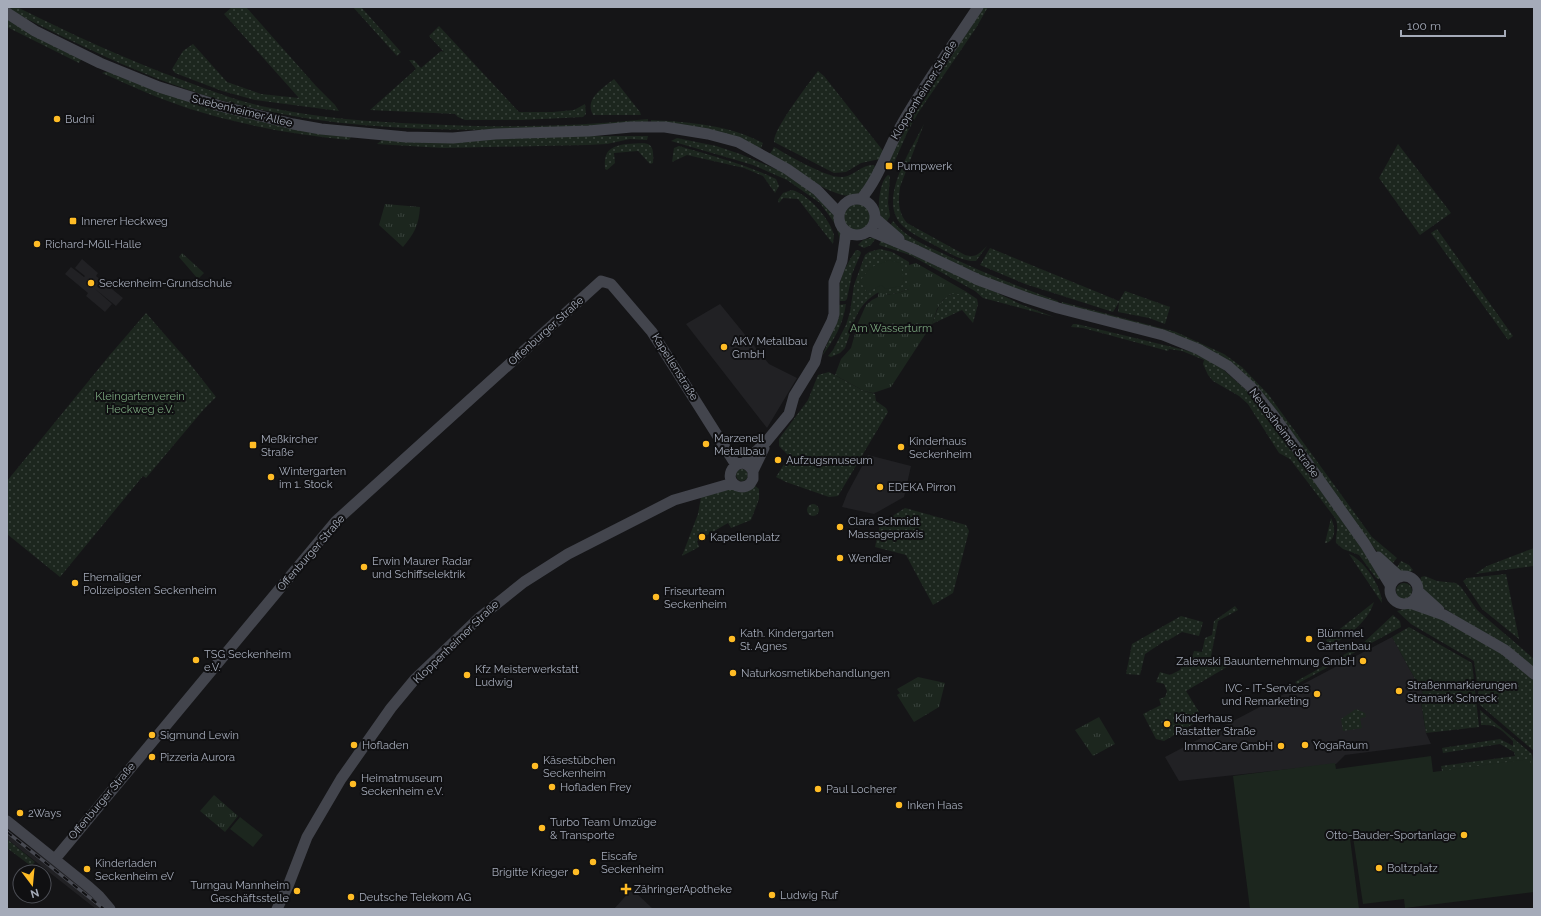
<svg xmlns="http://www.w3.org/2000/svg" width="1541" height="916" viewBox="0 0 1541 916" font-family="Raleway,sans-serif">
<style>
.built{fill:#212124}
.grass{fill:url(#grass-dots)}
.park{fill:url(#park-tufts)}
.pitch{fill:#1c261e}
.lines{fill:none;stroke-linecap:round;stroke-linejoin:round}
.secondary{stroke:#43454d;stroke-width:11}
.rail-casing{stroke:#484a52;stroke-width:3.5}
.rail{stroke:#101012;stroke-width:2;stroke-dasharray:6;stroke-linecap:butt}
.poi-dot{fill:#ffbc25;stroke:#101012;stroke-width:1.5}
.labels{text-anchor:middle;dominant-baseline:central;stroke-width:4;stroke-linejoin:round;paint-order:stroke}
.street-label{font-size:11px;fill:#a5abb9;stroke:#101012}
.poi-label{font-size:11px;fill:#a5abb9;stroke:#101012;text-anchor:start}
.park-label{font-size:11px;fill:#7aa67e;stroke:#101012}
</style>
<defs>
<pattern id="grass-dots" width="8" height="8" patternUnits="userSpaceOnUse"><rect width="8" height="8" fill="#1c261e"/><path d="M2 2h.1M6 6h.1" fill="none" stroke="#3a433d" stroke-width="1.8" stroke-linecap="round"/></pattern>
<pattern id="park-tufts" width="24" height="20" patternUnits="userSpaceOnUse"><rect width="24" height="20" fill="#1c261e"/><path d="M3 7l-1-3M5 7V3M7 7l1-3M15 17l-1-3M17 17v-4M19 17l1-3" fill="none" stroke="#3a433d"/></pattern>
</defs>
<rect width="100%" height="100%" fill="#151517"/>
<!-- built -->
<path class="built" d="M 82,259 L 98,273 L 96,276 L 123,298 L 116,306 L 94,288 L 112,304 L 105,312 L 86,296 L 88,293 L 65,274 L 71,267 L 84,277 L 85,276 L 75,268 Z
M 720,304 L 769,364 L 797,378 L 767,428 L 686,324 Z
M 868,455 L 911,466 L 904,497 L 874,514 L 842,507 L 847,494 Z
M 1392,637 L 1426,699 L 1421,702 L 1426,733 L 1431,744 L 1345,755 L 1336,764 L 1179,781 L 1165,757 Z
M 7,830 L 80,885 L 103,909 L 96,909 L 7,839 Z
M 632,889 L 653,909 L 614,909 Z"/>
<!-- grass -->
<path class="grass" d="M 7,7 L 17,7 C 71,34 125,59 182,80 C 209,90 237,101 266,107 C 319,118 372,122 426,124 C 500,128 574,127 648,119 L 648,124 C 509,131 368,138 231,103 C 153,82 79,45 7,9 Z
M 232,7 L 246,7 L 316,86 L 335,105 L 339,111 L 255,100 L 222,91 L 175,73 L 172,69 L 183,51 L 193,44 L 227,82 L 261,94 L 299,98 L 224,14 Z
M 353,7 L 361,7 L 401,52 L 397,56 Z
M 984,7 L 988,7 L 976,28 L 918,113 L 908,131 L 893,165 L 890,164 L 889,160 L 914,113 Z
M 7,19 L 82,58 L 79,63 L 7,27 Z
M 439,26 L 519,112 L 553,112 L 574,110 L 585,104 L 586,114 L 583,117 L 522,120 L 465,120 L 458,117 L 455,114 L 370,110 L 416,69 L 409,60 L 414,60 L 421,68 L 441,51 L 444,52 L 429,36 Z
M 108,71 L 154,88 L 352,136 L 349,140 C 296,135 241,125 190,109 C 160,99 131,86 102,73 Z
M 818,71 L 824,76 L 884,152 L 880,159 L 861,163 L 846,172 L 834,173 L 774,142 C 773,129 809,83 818,71 Z
M 614,79 L 640,112 L 641,115 L 593,115 C 584,99 603,88 614,79 Z
M 651,120 C 689,122 729,125 763,143 L 761,148 L 651,124 Z
M 924,124 L 900,187 C 898,201 898,212 907,223 L 965,255 C 977,258 978,254 987,246 L 976,261 C 962,262 946,251 934,245 C 923,239 909,233 900,223 C 879,197 911,150 924,124 Z
M 576,136 L 648,136 L 647,140 L 630,139 L 607,144 L 587,145 L 443,148 L 377,144 L 382,140 Z
M 677,138 L 716,146 L 740,154 L 788,174 L 808,187 L 835,213 L 842,235 L 840,240 L 836,225 L 820,203 L 787,180 L 753,165 L 671,141 Z
M 626,144 C 646,144 655,138 653,163 L 650,164 L 638,151 L 614,153 L 615,163 L 607,170 L 605,169 C 604,152 608,147 626,144 Z
M 1398,144 L 1451,213 L 1420,235 L 1379,178 Z
M 679,146 C 712,156 745,164 776,179 L 779,186 L 775,193 L 763,176 L 744,168 L 687,155 L 672,162 L 674,148 Z
M 774,147 C 788,155 828,179 843,177 C 854,176 862,164 874,165 L 876,169 C 871,178 866,191 855,195 C 836,202 788,165 770,154 Z
M 888,175 L 890,176 L 888,203 L 890,216 L 886,223 C 884,220 881,218 880,215 C 877,206 880,180 888,175 Z
M 792,190 C 808,194 830,219 834,235 C 834,238 833,241 833,244 L 798,199 L 783,198 L 779,203 L 778,200 L 783,193 Z
M844 218a14 14 0 1 1 28 0a14 14 0 1 1-28 0Z
M 893,221 C 906,238 925,245 944,254 C 981,272 1019,287 1058,301 L 1058,305 L 1000,285 L 910,243 L 889,227 Z
M 1437,229 L 1513,336 L 1508,340 L 1431,233 Z
M 870,238 L 876,238 L 871,245 L 864,248 L 858,245 L 863,240 Z
M 881,240 L 975,282 L 1020,304 L 1054,317 L 983,298 L 975,291 L 910,255 L 879,245 Z
M 990,248 L 1119,301 L 1125,291 L 1170,307 L 1165,324 L 1149,318 L 1118,312 L 1119,302 L 1113,312 L 1025,284 L 980,265 Z
M 880,249 L 892,252 L 909,262 L 909,289 L 898,293 L 885,295 L 885,289 L 889,260 L 886,262 L 879,292 C 855,305 854,325 845,348 L 840,353 L 831,357 L 828,356 L 833,350 L 846,325 L 850,312 L 854,285 L 865,255 L 869,252 Z
M 856,250 L 860,251 L 861,253 L 852,274 L 847,299 L 845,301 L 840,301 C 836,282 846,265 856,250 Z
M 965,291 L 977,299 L 978,304 L 973,323 L 962,310 L 932,324 C 936,314 939,300 950,295 C 955,292 960,294 965,291 Z
M 1062,302 L 1176,332 L 1224,354 L 1242,367 L 1268,394 L 1372,537 L 1397,558 L 1391,565 L 1379,554 L 1223,358 L 1061,306 Z
M 846,304 C 843,325 834,340 822,356 L 839,317 L 839,305 Z
M 146,313 L 187,360 L 216,397 L 204,409 L 146,478 L 143,476 L 60,577 L 7,534 L 7,481 L 109,356 Z
M 1073,324 L 1077,324 L 1197,353 L 1218,365 L 1255,398 L 1382,577 L 1379,579 L 1376,578 L 1359,555 L 1343,549 L 1336,543 C 1335,534 1340,528 1335,518 L 1290,459 L 1279,453 L 1248,404 L 1239,396 L 1213,381 L 1208,375 L 1203,364 L 1204,360 L 1182,351 L 1169,349 L 1168,351 L 1083,328 L 1071,327 Z
M 829,372 L 864,391 L 875,394 L 876,401 L 886,408 L 888,412 L 838,496 L 829,497 L 786,482 L 776,477 L 789,456 L 779,446 L 779,439 L 808,400 L 818,375 Z
M736 475a6 6 0 1 1 12 0a6 6 0 1 1-12 0Z
M 754,485 L 759,489 L 759,499 L 751,520 L 731,528 L 728,523 L 697,541 L 699,547 L 682,556 L 698,514 L 701,497 L 733,487 Z
M807 510a6 6 0 1 1 12 0a6 6 0 1 1-12 0Z
M 905,508 L 966,525 L 969,531 L 953,593 L 933,605 L 906,555 L 875,547 L 880,524 Z
M 1331,518 C 1335,527 1337,539 1326,543 L 1325,543 Z
M 1534,548 L 1534,566 L 1475,574 L 1487,566 Z
M 1349,554 C 1364,560 1382,587 1382,603 Z
M 1401,561 L 1409,565 L 1413,570 C 1407,575 1402,572 1396,569 Z
M 1506,574 L 1519,639 L 1482,609 L 1463,581 L 1467,578 Z
M 1425,576 L 1437,581 L 1456,583 L 1461,587 L 1477,610 L 1534,659 L 1534,668 C 1505,640 1467,627 1436,602 C 1432,598 1425,594 1422,589 C 1420,586 1420,581 1421,577 Z
M1396 591a8 8 0 1 1 16 0a8 8 0 1 1-16 0Z
M 1374,602 C 1368,622 1348,636 1330,646 L 1326,640 Z
M 1235,606 L 1238,610 L 1218,621 L 1211,656 L 1218,665 L 1229,660 L 1232,664 L 1186,691 L 1199,712 L 1197,714 L 1200,720 L 1164,741 L 1156,739 L 1143,714 L 1161,705 L 1159,699 L 1165,697 L 1167,691 L 1164,684 L 1156,682 L 1160,672 L 1170,675 L 1180,670 L 1183,664 L 1191,660 L 1194,651 L 1202,652 L 1205,638 L 1212,635 L 1214,621 Z
M 1408,608 L 1436,616 L 1500,651 L 1534,679 L 1534,751 L 1480,705 L 1474,661 L 1411,624 L 1397,611 Z
M 1393,615 L 1400,621 L 1401,627 L 1364,647 L 1360,646 Z
M 1181,616 L 1203,622 L 1199,636 L 1182,632 L 1167,641 L 1166,640 L 1145,654 L 1140,675 L 1126,674 L 1132,644 Z
M 1409,627 L 1472,663 L 1479,727 L 1426,733 L 1421,701 L 1426,699 L 1392,637 Z
M 1356,648 L 1361,649 L 1297,684 L 1295,682 Z
M 1356,709 L 1365,713 L 1366,717 L 1360,718 L 1362,728 L 1343,731 L 1341,719 Z
M 1480,710 L 1532,754 L 1534,768 L 1534,802 L 1442,771 L 1441,766 L 1515,756 L 1514,752 L 1500,744 L 1443,753 L 1442,748 L 1500,739 L 1513,746 L 1513,741 C 1501,730 1498,724 1481,725 Z
M 7,839 L 35,862 L 31,866 L 7,848 Z"/>
<!-- park -->
<path class="park" d="M 385,204 L 420,207 C 419,225 414,234 403,247 L 379,225 Z
M 182,253 L 204,273 L 198,279 L 179,257 Z
M 889,260 L 900,263 L 904,280 L 901,286 L 885,289 L 886,295 L 898,293 L 909,289 L 909,265 L 916,263 L 965,291 L 960,294 L 951,294 L 943,300 L 937,309 L 932,324 L 891,387 L 873,393 L 864,391 L 835,375 L 841,359 L 851,348 L 858,323 L 866,305 L 872,300 L 878,297 L 879,287 L 867,292 L 860,281 L 870,268 Z
M 918,677 L 945,683 L 939,707 L 914,722 L 897,695 L 900,693 L 897,689 Z
M 1099,717 L 1115,744 L 1093,756 L 1075,730 Z
M 214,795 L 238,816 L 225,832 L 200,811 Z"/>
<!-- pitch -->
<path class="pitch" d="M 889,260 L 900,263 L 904,280 L 901,286 L 885,289 L 882,285 L 867,292 L 860,281 L 870,268 Z
M 1431,756 L 1433,772 L 1530,759 L 1534,791 L 1534,892 L 1405,908 L 1404,899 L 1363,904 L 1353,837 L 1350,838 L 1359,909 L 1250,909 L 1233,776 L 1335,763 L 1336,769 Z
M 240,817 L 263,835 L 253,847 L 230,829 Z"/>
<g class="lines">
<!-- secondary -->
<path class="secondary" d="M 7,13 L 35,31 L 100,63 L 159,87 L 220,106 L 293,124 L 321,129 L 406,137 L 453,138 L 495,134 L 589,131 L 631,127 L 665,127 L 708,134 L 738,142 L 787,169 L 817,190 L 839,213
M839 217a18 18 0 1 1 36 0a18 18 0 1 1-36 0Z
M 861,199 C 880,177 888,147 903,122 C 926,82 953,45 978,7
M 876,219 L 899,239
M 870,231 L 911,248 L 981,281
M 976,279 L 1027,298 L 1058,308 L 1163,335 L 1198,349 L 1228,366 L 1251,387 L 1274,416 L 1365,544 L 1390,585
M 744,463 L 766,442 L 789,414 L 794,396 L 815,362 L 818,349 L 832,321 L 834,314 L 834,282 L 842,261 L 846,232
M 753,471 C 741,450 719,477 737,486 C 742,488 746,487 750,484 L 753,479 L 753,471 L 764,448
M 1378,557 L 1400,577
M1390 590a14 14 0 1 1 28 0a14 14 0 1 1-28 0Z
M 1418,591 L 1439,610
M 1410,603 L 1444,615 L 1505,650 L 1534,674
M 7,821 L 89,887 L 99,896 L 110,909
M 55,859 L 336,521 L 601,281 L 611,284 L 652,332 L 736,465
M 277,909 L 288,886 L 307,837 L 341,779 L 391,708 L 415,679 L 479,618 L 524,582 L 568,554 L 674,500 L 733,483"/>
<!-- rail casing -->
<g class="rail-casing">
<path id="rail" d="M 7,832 L 104,909"/>
</g>
<!-- rail -->
<use href="#rail" class="rail"/>
</g>
<!-- markers -->
<g class="poi-dot">
<circle cx="57" cy="119" r="4"/>
<rect x="885" y="162" width="8" height="8" rx="2"/>
<rect x="69" y="217" width="8" height="8" rx="2"/>
<circle cx="37" cy="244" r="4"/>
<circle cx="91" cy="283" r="4"/>
<circle cx="724" cy="347" r="4"/>
<circle cx="706" cy="444" r="4"/>
<rect x="249" y="441" width="8" height="8" rx="2"/>
<circle cx="901" cy="447" r="4"/>
<circle cx="778" cy="460" r="4"/>
<circle cx="271" cy="477" r="4"/>
<circle cx="880" cy="487" r="4"/>
<circle cx="840" cy="527" r="4"/>
<circle cx="702" cy="537" r="4"/>
<circle cx="840" cy="558" r="4"/>
<circle cx="364" cy="567" r="4"/>
<circle cx="75" cy="583" r="4"/>
<circle cx="656" cy="597" r="4"/>
<circle cx="732" cy="639" r="4"/>
<circle cx="1309" cy="639" r="4"/>
<circle cx="196" cy="660" r="4"/>
<circle cx="1363" cy="661" r="4"/>
<circle cx="733" cy="673" r="4"/>
<circle cx="467" cy="675" r="4"/>
<circle cx="1399" cy="691" r="4"/>
<circle cx="1317" cy="694" r="4"/>
<circle cx="1167" cy="724" r="4"/>
<circle cx="152" cy="735" r="4"/>
<circle cx="354" cy="745" r="4"/>
<circle cx="1305" cy="745" r="4"/>
<circle cx="1281" cy="746" r="4"/>
<circle cx="152" cy="757" r="4"/>
<circle cx="535" cy="766" r="4"/>
<circle cx="353" cy="784" r="4"/>
<circle cx="552" cy="787" r="4"/>
<circle cx="818" cy="789" r="4"/>
<circle cx="899" cy="805" r="4"/>
<circle cx="20" cy="813" r="4"/>
<circle cx="542" cy="828" r="4"/>
<circle cx="1464" cy="835" r="4"/>
<circle cx="593" cy="862" r="4"/>
<circle cx="1379" cy="868" r="4"/>
<circle cx="87" cy="869" r="4"/>
<circle cx="576" cy="872" r="4"/>
<path d="M624 883h4v4h4v4h-4v4h-4v-4h-4v-4h4z"/>
<circle cx="297" cy="891" r="4"/>
<circle cx="772" cy="895" r="4"/>
<circle cx="351" cy="897" r="4"/>
</g>
<g class="labels">
<!-- street labels -->
<g class="street-label">
<text transform="translate(924 90) rotate(-58)">Kloppenheimer Straße</text>
<text transform="translate(242 111) rotate(14)">Suebenheimer Allee</text>
<text transform="translate(546 331) rotate(-42)">Offenburger Straße</text>
<text transform="translate(675 367) rotate(58)">Kapellenstraße</text>
<text transform="translate(1284 433) rotate(53)">Neuostheimer Straße</text>
<text transform="translate(311 553) rotate(-49)">Offenburger Straße</text>
<text transform="translate(456 642) rotate(-44)">Kloppenheimer Straße</text>
<text transform="translate(102 801) rotate(-50)">Offenburger Straße</text>
</g>
<!-- poi labels -->
<g class="poi-label">
<text x="65" y="119">Budni</text>
<text x="897" y="166">Pumpwerk</text>
<text x="81" y="221">Innerer Heckweg</text>
<text x="45" y="244">Richard-Möll-Halle</text>
<text x="99" y="283">Seckenheim-Grundschule</text>
<text x="732" y="341">AKV Metallbau<tspan x="732" dy="13">GmbH</tspan></text>
<text x="714" y="438">Marzenell<tspan x="714" dy="13">Metallbau</tspan></text>
<text x="261" y="439">Meßkircher<tspan x="261" dy="13">Straße</tspan></text>
<text x="909" y="441">Kinderhaus<tspan x="909" dy="13">Seckenheim</tspan></text>
<text x="786" y="460">Aufzugsmuseum</text>
<text x="279" y="471">Wintergarten<tspan x="279" dy="13">im 1. Stock</tspan></text>
<text x="888" y="487">EDEKA Pirron</text>
<text x="848" y="521">Clara Schmidt<tspan x="848" dy="13">Massagepraxis</tspan></text>
<text x="710" y="537">Kapellenplatz</text>
<text x="848" y="558">Wendler</text>
<text x="372" y="561">Erwin Maurer Radar<tspan x="372" dy="13">und Schiffselektrik</tspan></text>
<text x="83" y="577">Ehemaliger<tspan x="83" dy="13">Polizeiposten Seckenheim</tspan></text>
<text x="664" y="591">Friseurteam<tspan x="664" dy="13">Seckenheim</tspan></text>
<text x="740" y="633">Kath. Kindergarten<tspan x="740" dy="13">St. Agnes</tspan></text>
<text x="1317" y="633">Blümmel<tspan x="1317" dy="13">Gartenbau</tspan></text>
<text x="204" y="654">TSG Seckenheim<tspan x="204" dy="13">e.V.</tspan></text>
<text x="1355" y="661" text-anchor="end">Zalewski Bauunternehmung GmbH</text>
<text x="475" y="669">Kfz Meisterwerkstatt<tspan x="475" dy="13">Ludwig</tspan></text>
<text x="741" y="673">Naturkosmetikbehandlungen</text>
<text x="1407" y="685">Straßenmarkierungen<tspan x="1407" dy="13">Stramark Schreck</tspan></text>
<text x="1309" y="688" text-anchor="end">IVC - IT-Services<tspan x="1309" dy="13">und Remarketing</tspan></text>
<text x="1175" y="718">Kinderhaus<tspan x="1175" dy="13">Rastatter Straße</tspan></text>
<text x="160" y="735">Sigmund Lewin</text>
<text x="362" y="745">Hofladen</text>
<text x="1313" y="745">YogaRaum</text>
<text x="1273" y="746" text-anchor="end">ImmoCare GmbH</text>
<text x="160" y="757">Pizzeria Aurora</text>
<text x="543" y="760">Käsestübchen<tspan x="543" dy="13">Seckenheim</tspan></text>
<text x="361" y="778">Heimatmuseum<tspan x="361" dy="13">Seckenheim e.V.</tspan></text>
<text x="560" y="787">Hofladen Frey</text>
<text x="826" y="789">Paul Locherer</text>
<text x="907" y="805">Inken Haas</text>
<text x="28" y="813">2Ways</text>
<text x="550" y="822">Turbo Team Umzüge<tspan x="550" dy="13">&amp; Transporte</tspan></text>
<text x="1456" y="835" text-anchor="end">Otto-Bauder-Sportanlage</text>
<text x="601" y="856">Eiscafe<tspan x="601" dy="13">Seckenheim</tspan></text>
<text x="95" y="863">Kinderladen<tspan x="95" dy="13">Seckenheim eV</tspan></text>
<text x="1387" y="868">Boltzplatz</text>
<text x="568" y="872" text-anchor="end">Brigitte Krieger</text>
<text x="289" y="885" text-anchor="end">Turngau Mannheim<tspan x="289" dy="13">Geschäftsstelle</tspan></text>
<text x="634" y="889">ZähringerApotheke</text>
<text x="780" y="895">Ludwig Ruf</text>
<text x="359" y="897">Deutsche Telekom AG</text>
</g>
<!-- park labels -->
<g class="park-label">
<text x="891" y="328">Am Wasserturm</text>
<text x="140" y="396">Kleingartenverein<tspan x="140" dy="13">Heckweg e.V.</tspan></text>
</g>
</g>
<!-- border -->
<rect width="1541" height="916" fill="none" stroke="#a5abb9" stroke-width="16"/>
<!-- north arrow -->
<g transform="translate(32 884) rotate(164)"><circle r="19" fill="#101012" stroke="#4c4e55"/>
<path d="M0-3L7 15L0 10L-7 15Z" fill="#ffbc25"/>
<text y="-6" font-size="11" font-weight="bold" text-anchor="middle" fill="#a5abb9">N</text>
</g>
<!-- scale -->
<path d="M1401 30v6h104v-6" fill="none" stroke="#a5abb9" stroke-width="2"/>
<text x="1407" y="30" font-size="12" fill="#a5abb9" stroke="#101012" stroke-width="3" paint-order="stroke">100 m</text>
</svg>
